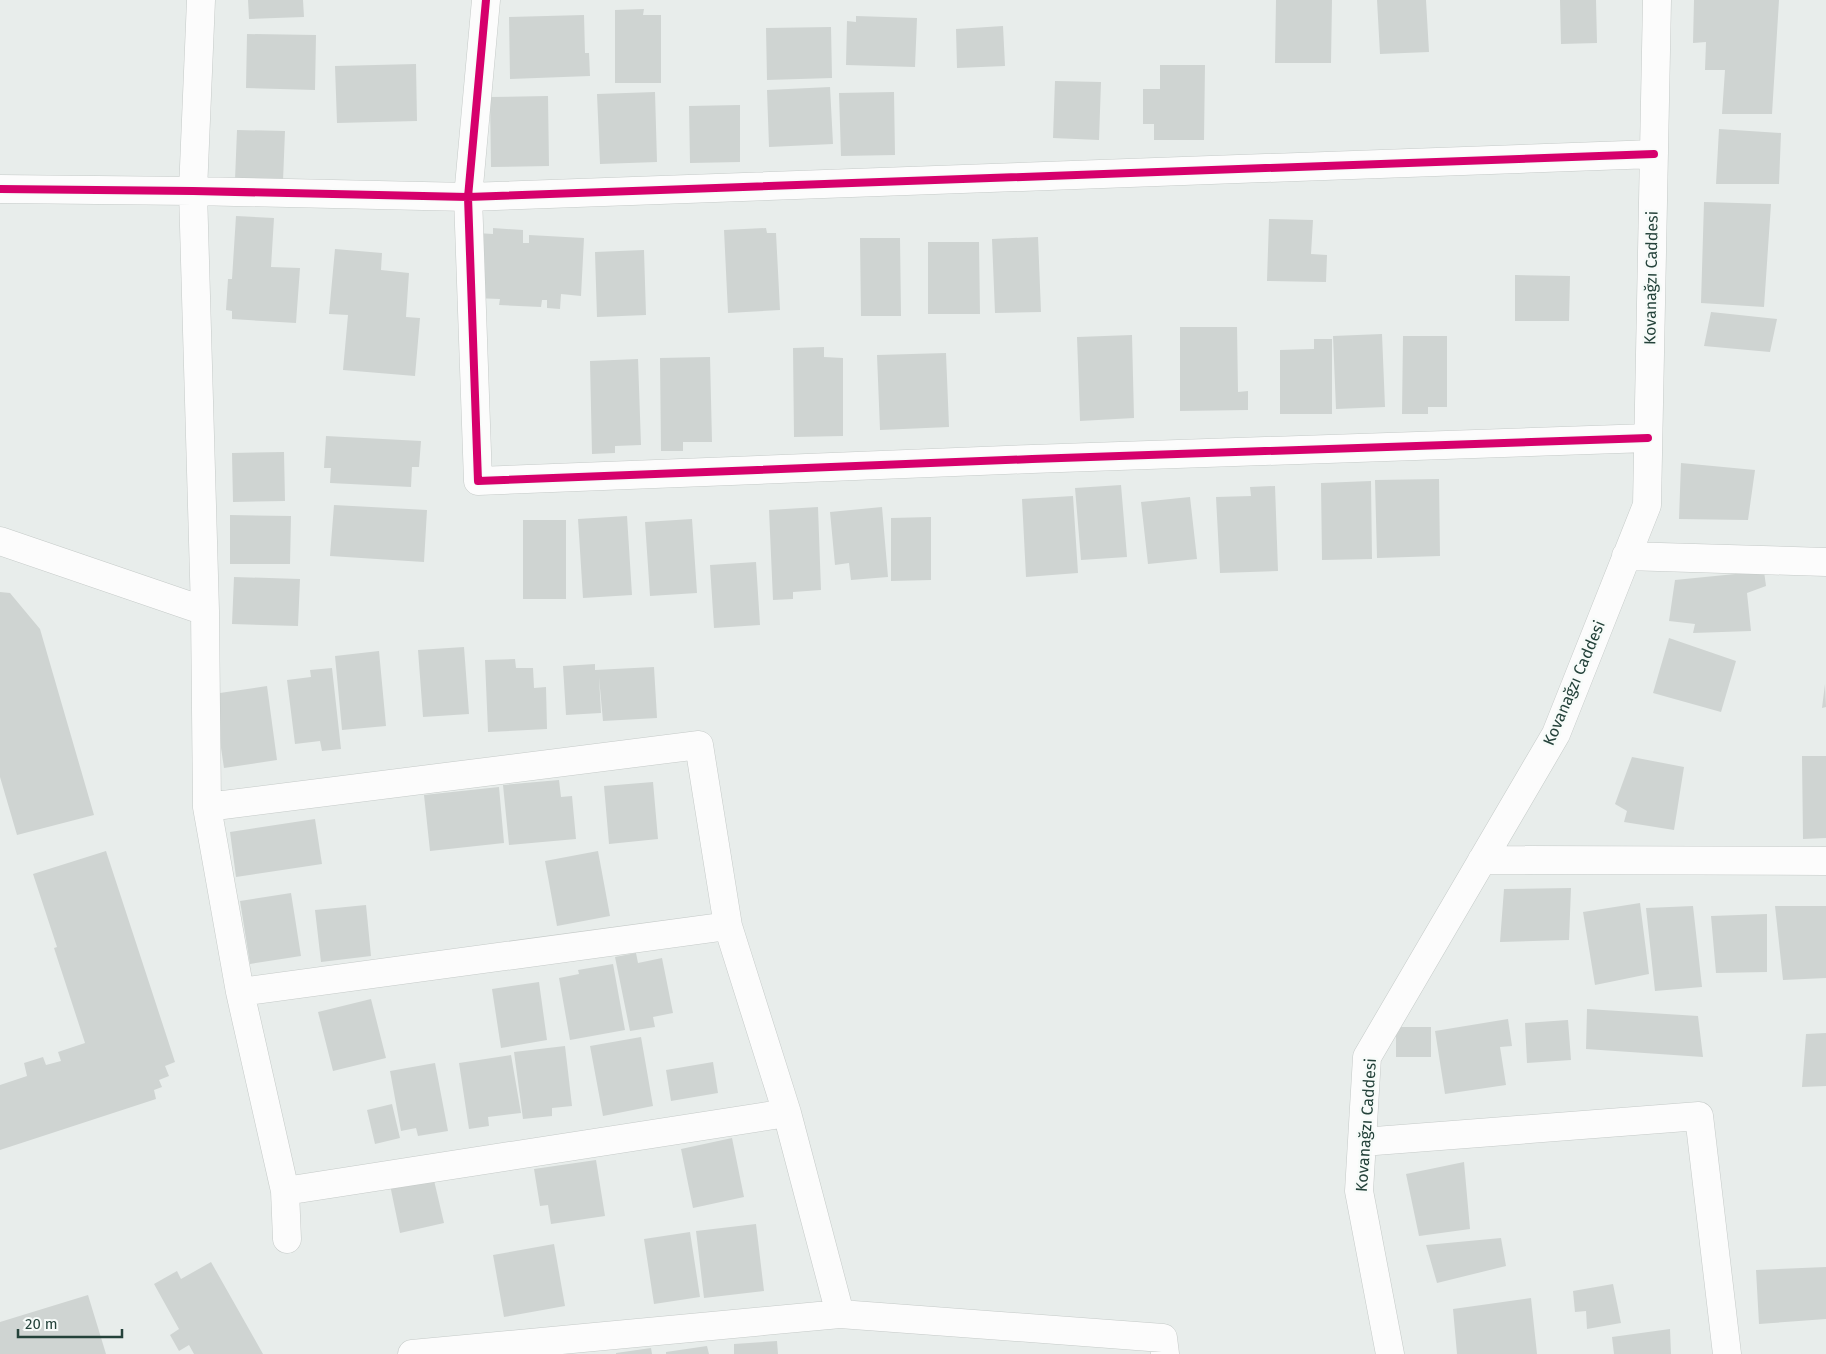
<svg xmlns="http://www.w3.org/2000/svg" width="1826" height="1354" viewBox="0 0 1826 1354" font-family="'Fira Sans',sans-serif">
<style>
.building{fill:#cfd4d2}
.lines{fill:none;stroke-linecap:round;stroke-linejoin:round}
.minor-casing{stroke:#c5cac8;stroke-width:29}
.minor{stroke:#fcfcfc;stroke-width:28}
.cycleway-casing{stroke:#f7fbf9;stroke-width:11}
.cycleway{stroke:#d6006c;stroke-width:8}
.labels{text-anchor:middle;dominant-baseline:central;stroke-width:5;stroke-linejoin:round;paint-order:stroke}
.street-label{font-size:16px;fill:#24423a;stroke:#f7fbf9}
</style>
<rect width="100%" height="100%" fill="#e8edeb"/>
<!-- building -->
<path class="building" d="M 248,0 L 303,0 L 304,17 L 249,19 Z
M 1276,0 L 1332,0 L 1331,63 L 1275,63 Z
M 1377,0 L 1426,0 L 1429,52 L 1380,54 Z
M 1560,0 L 1596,0 L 1597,43 L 1561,44 Z
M 1694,0 L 1779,0 L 1772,114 L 1722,114 L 1725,70 L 1705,70 L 1706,42 L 1693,43 Z
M 644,9 L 643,15 L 661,15 L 661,83 L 615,83 L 615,10 Z
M 584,15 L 585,53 L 589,53 L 590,76 L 510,79 L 509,17 Z
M 856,16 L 917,18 L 915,67 L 846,65 L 847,21 L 856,22 Z
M 1003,26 L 1005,66 L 957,68 L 956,29 Z
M 831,27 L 832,78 L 767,80 L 766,28 Z
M 247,34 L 316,35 L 315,90 L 246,88 Z
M 416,64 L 417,121 L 337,123 L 335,66 Z
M 1160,65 L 1205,65 L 1204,140 L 1154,140 L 1154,124 L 1143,124 L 1143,89 L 1160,89 Z
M 1055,81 L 1101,82 L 1099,140 L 1053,138 Z
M 830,87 L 833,144 L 769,147 L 767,90 Z
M 655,92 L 657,162 L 600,164 L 597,94 Z
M 894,92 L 895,155 L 841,156 L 839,93 Z
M 548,96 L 549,166 L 491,167 L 490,97 Z
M 740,105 L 740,162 L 690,163 L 689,106 Z
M 1719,129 L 1781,133 L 1779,184 L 1716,184 Z
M 237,130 L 285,131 L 283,181 L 235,180 Z
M 1704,202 L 1771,204 L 1764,307 L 1701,303 Z
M 236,216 L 274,218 L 271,267 L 300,268 L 296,323 L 232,319 L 232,311 L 226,310 L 228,279 L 232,279 Z
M 1269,219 L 1313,220 L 1311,254 L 1327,255 L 1326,282 L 1267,281 Z
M 493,228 L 523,230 L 523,243 L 529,243 L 529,235 L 584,238 L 581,296 L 561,294 L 560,309 L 547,308 L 547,300 L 542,300 L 541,307 L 499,305 L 500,299 L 474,298 L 477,233 L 493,234 Z
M 766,228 L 767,233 L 776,233 L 780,310 L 728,313 L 724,230 Z
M 1038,237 L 1041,312 L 995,313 L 992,239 Z
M 860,238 L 900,238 L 901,316 L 861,316 Z
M 928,242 L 979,242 L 980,314 L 928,314 Z
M 335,249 L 382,253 L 381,270 L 409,273 L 406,317 L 420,318 L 415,376 L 343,370 L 348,315 L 329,314 Z
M 644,250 L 646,315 L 597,317 L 595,252 Z
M 1515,275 L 1570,276 L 1569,321 L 1515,321 Z
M 1711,312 L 1777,319 L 1770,352 L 1704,346 Z
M 1180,327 L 1237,327 L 1238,392 L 1248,391 L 1248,410 L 1180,411 Z
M 1382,334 L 1385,407 L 1336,409 L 1333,336 Z
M 1132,335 L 1134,418 L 1080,421 L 1077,337 Z
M 1403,336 L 1447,336 L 1447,407 L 1428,407 L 1428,414 L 1402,414 Z
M 1314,339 L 1332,339 L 1332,414 L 1280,414 L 1280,350 L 1314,349 Z
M 824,347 L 824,357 L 843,358 L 843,436 L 794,437 L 793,348 Z
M 946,353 L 949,427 L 880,430 L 877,355 Z
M 710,357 L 712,442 L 683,442 L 683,451 L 661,451 L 660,358 Z
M 638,359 L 641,445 L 615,446 L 615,453 L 592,454 L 590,361 Z
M 326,436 L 421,441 L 419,467 L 412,467 L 411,487 L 330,483 L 331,468 L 324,468 Z
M 284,452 L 285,501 L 233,502 L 232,453 Z
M 1681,463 L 1755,470 L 1748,520 L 1679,519 Z
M 1439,479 L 1440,556 L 1377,558 L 1375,480 Z
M 1371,481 L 1372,559 L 1322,560 L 1321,483 Z
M 1121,485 L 1127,557 L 1081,560 L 1075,488 Z
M 1275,486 L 1278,571 L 1220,573 L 1216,497 L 1251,496 L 1250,487 Z
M 1073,496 L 1078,573 L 1026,577 L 1022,499 Z
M 1190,497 L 1197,559 L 1148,564 L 1141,502 Z
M 334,505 L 427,510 L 424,562 L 330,556 Z
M 818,507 L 821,590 L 793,592 L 793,599 L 773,600 L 769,510 Z
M 882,507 L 888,577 L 851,580 L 849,563 L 835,565 L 830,512 Z
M 230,515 L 291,516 L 290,564 L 230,564 Z
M 627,516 L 632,595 L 583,598 L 578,519 Z
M 931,517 L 931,580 L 891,581 L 891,518 Z
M 692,519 L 697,593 L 650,596 L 645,522 Z
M 523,520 L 566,520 L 566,599 L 523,599 Z
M 756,562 L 760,625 L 714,628 L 710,565 Z
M 1735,564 L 1763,564 L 1766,586 L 1747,593 L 1751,631 L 1693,633 L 1695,624 L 1669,621 L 1675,580 L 1735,574 Z
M 234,577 L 300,579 L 298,626 L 232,624 Z
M 0,592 L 10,593 L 40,629 L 94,815 L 17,835 L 0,777 Z
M 1669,638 L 1736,661 L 1721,712 L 1653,693 Z
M 464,647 L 469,714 L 423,717 L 418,650 Z
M 379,651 L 386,726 L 342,730 L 335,656 Z
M 515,659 L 516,668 L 533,668 L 534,688 L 546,687 L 547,729 L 488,732 L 485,660 Z
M 595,664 L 595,670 L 654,667 L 657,718 L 603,721 L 599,677 L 601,713 L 566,715 L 563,666 Z
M 332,668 L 341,749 L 322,751 L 320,741 L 295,744 L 287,680 L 311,677 L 310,670 Z
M 1825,684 L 1826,707 L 1822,708 Z
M 267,686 L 277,760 L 224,768 L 213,694 Z
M 1802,756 L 1826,756 L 1826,838 L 1803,839 Z
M 1632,757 L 1684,767 L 1674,830 L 1624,822 L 1627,811 L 1615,804 Z
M 559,780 L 561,797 L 572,796 L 576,839 L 509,845 L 503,785 Z
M 653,782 L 658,839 L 609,844 L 604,786 Z
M 499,787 L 504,843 L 430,851 L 424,795 Z
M 315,819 L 322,864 L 236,877 L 230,832 Z
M 106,851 L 175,1062 L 165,1066 L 169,1076 L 159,1080 L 162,1087 L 154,1090 L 156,1099 L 0,1150 L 0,1085 L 27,1076 L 24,1063 L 43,1057 L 46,1065 L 61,1061 L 58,1052 L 85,1043 L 54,948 L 57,947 L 33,874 Z
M 598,851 L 610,916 L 557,926 L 545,861 Z
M 1571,888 L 1569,940 L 1500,942 L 1504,889 Z
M 291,893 L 301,956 L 250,964 L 240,901 Z
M 1640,903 L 1649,974 L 1595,985 L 1583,912 Z
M 366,905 L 371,956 L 321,962 L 315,910 Z
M 1693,906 L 1702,987 L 1655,991 L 1646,908 Z
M 1775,906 L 1826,906 L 1826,978 L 1783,980 Z
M 1767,914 L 1767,972 L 1716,973 L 1711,916 Z
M 636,953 L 638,963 L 662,958 L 673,1013 L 653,1017 L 655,1027 L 630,1031 L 615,957 Z
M 613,964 L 625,1030 L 570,1040 L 559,978 L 579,974 L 578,970 Z
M 539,982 L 547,1040 L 501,1048 L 492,989 Z
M 371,999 L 386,1058 L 333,1071 L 318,1012 Z
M 1587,1009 L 1698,1016 L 1703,1057 L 1586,1049 Z
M 1508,1019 L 1512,1046 L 1500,1047 L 1506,1085 L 1445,1094 L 1435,1031 Z
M 1568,1020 L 1571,1060 L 1527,1063 L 1525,1023 Z
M 1396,1027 L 1431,1027 L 1431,1057 L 1396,1057 Z
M 1826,1033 L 1826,1086 L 1802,1087 L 1806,1034 Z
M 641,1037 L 653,1106 L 603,1116 L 590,1046 Z
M 565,1046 L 572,1106 L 552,1108 L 552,1116 L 523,1119 L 514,1052 Z
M 511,1055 L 521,1113 L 488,1117 L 489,1126 L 469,1129 L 459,1063 Z
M 713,1062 L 718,1093 L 671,1101 L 666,1070 Z
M 435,1063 L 448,1131 L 418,1136 L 416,1128 L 401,1131 L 390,1071 Z
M 392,1104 L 400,1138 L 375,1144 L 367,1110 Z
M 732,1138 L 744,1197 L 693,1208 L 681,1149 Z
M 596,1160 L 605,1216 L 551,1224 L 548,1205 L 540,1206 L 534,1169 Z
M 1464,1162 L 1470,1229 L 1419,1236 L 1406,1174 Z
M 433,1176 L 444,1223 L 400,1233 L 390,1185 Z
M 756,1224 L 764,1291 L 704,1298 L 696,1231 Z
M 690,1232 L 700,1297 L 654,1304 L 644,1239 Z
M 1501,1238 L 1506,1266 L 1437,1283 L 1426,1245 Z
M 554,1244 L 565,1306 L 504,1317 L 493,1255 Z
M 211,1262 L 263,1354 L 194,1354 L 189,1345 L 179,1351 L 170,1335 L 179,1329 L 154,1284 L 177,1271 L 181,1279 Z
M 1826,1267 L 1826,1319 L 1759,1324 L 1756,1270 Z
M 1613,1284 L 1621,1323 L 1587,1329 L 1586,1311 L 1575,1312 L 1573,1291 Z
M 88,1295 L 106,1354 L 0,1354 L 0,1322 Z
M 1531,1298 L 1537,1354 L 1457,1354 L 1453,1309 Z
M 1670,1329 L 1671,1354 L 1614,1354 L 1612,1337 Z
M 777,1341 L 778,1354 L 734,1354 L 734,1344 Z
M 707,1346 L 709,1354 L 666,1354 L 666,1352 Z
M 651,1348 L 652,1354 L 616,1354 L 616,1353 Z"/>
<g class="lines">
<!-- minor casing -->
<g class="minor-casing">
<path id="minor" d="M 201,0 L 193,191 L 205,611 L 207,807 L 240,992 L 285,1191 L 287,1239
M 486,0 L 468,197 L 478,481 L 1032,459 L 1648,438
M 0,189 L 193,191 L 468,197 L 1654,154
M 0,541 L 205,611
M 1626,556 L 1826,562
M 207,807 L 699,745 L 728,926 L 787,1113 L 840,1314 L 1163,1338 L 1165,1354
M 1482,860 L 1826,861
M 240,992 L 728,926
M 1362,1142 L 1699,1116 L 1727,1354
M 285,1191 L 787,1113
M 412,1354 L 840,1314
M 1390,1354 L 1359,1191 L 1367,1057 L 1556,734 L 1647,505 L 1657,0"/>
</g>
<!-- minor -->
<use href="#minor" class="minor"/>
<!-- cycleway casing -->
<g class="cycleway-casing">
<path id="cycleway" d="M 486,0 L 468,197 L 478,481 L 1032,459 L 1648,438
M 0,189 L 193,191 L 468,197 L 1654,154"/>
</g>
<!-- cycleway -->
<use href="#cycleway" class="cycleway"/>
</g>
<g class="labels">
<!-- street labels -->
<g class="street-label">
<text transform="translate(1651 278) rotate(-89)">Kovanağzı Caddesi</text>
<text transform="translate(1574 683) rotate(-67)">Kovanağzı Caddesi</text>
<text transform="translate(1366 1125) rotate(-86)">Kovanağzı Caddesi</text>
</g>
</g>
<!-- scale -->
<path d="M18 1329v8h104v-8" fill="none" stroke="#24423a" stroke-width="2.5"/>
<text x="25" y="1329" font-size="15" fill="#24423a" stroke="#f7fbf9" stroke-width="4" paint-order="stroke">20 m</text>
</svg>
